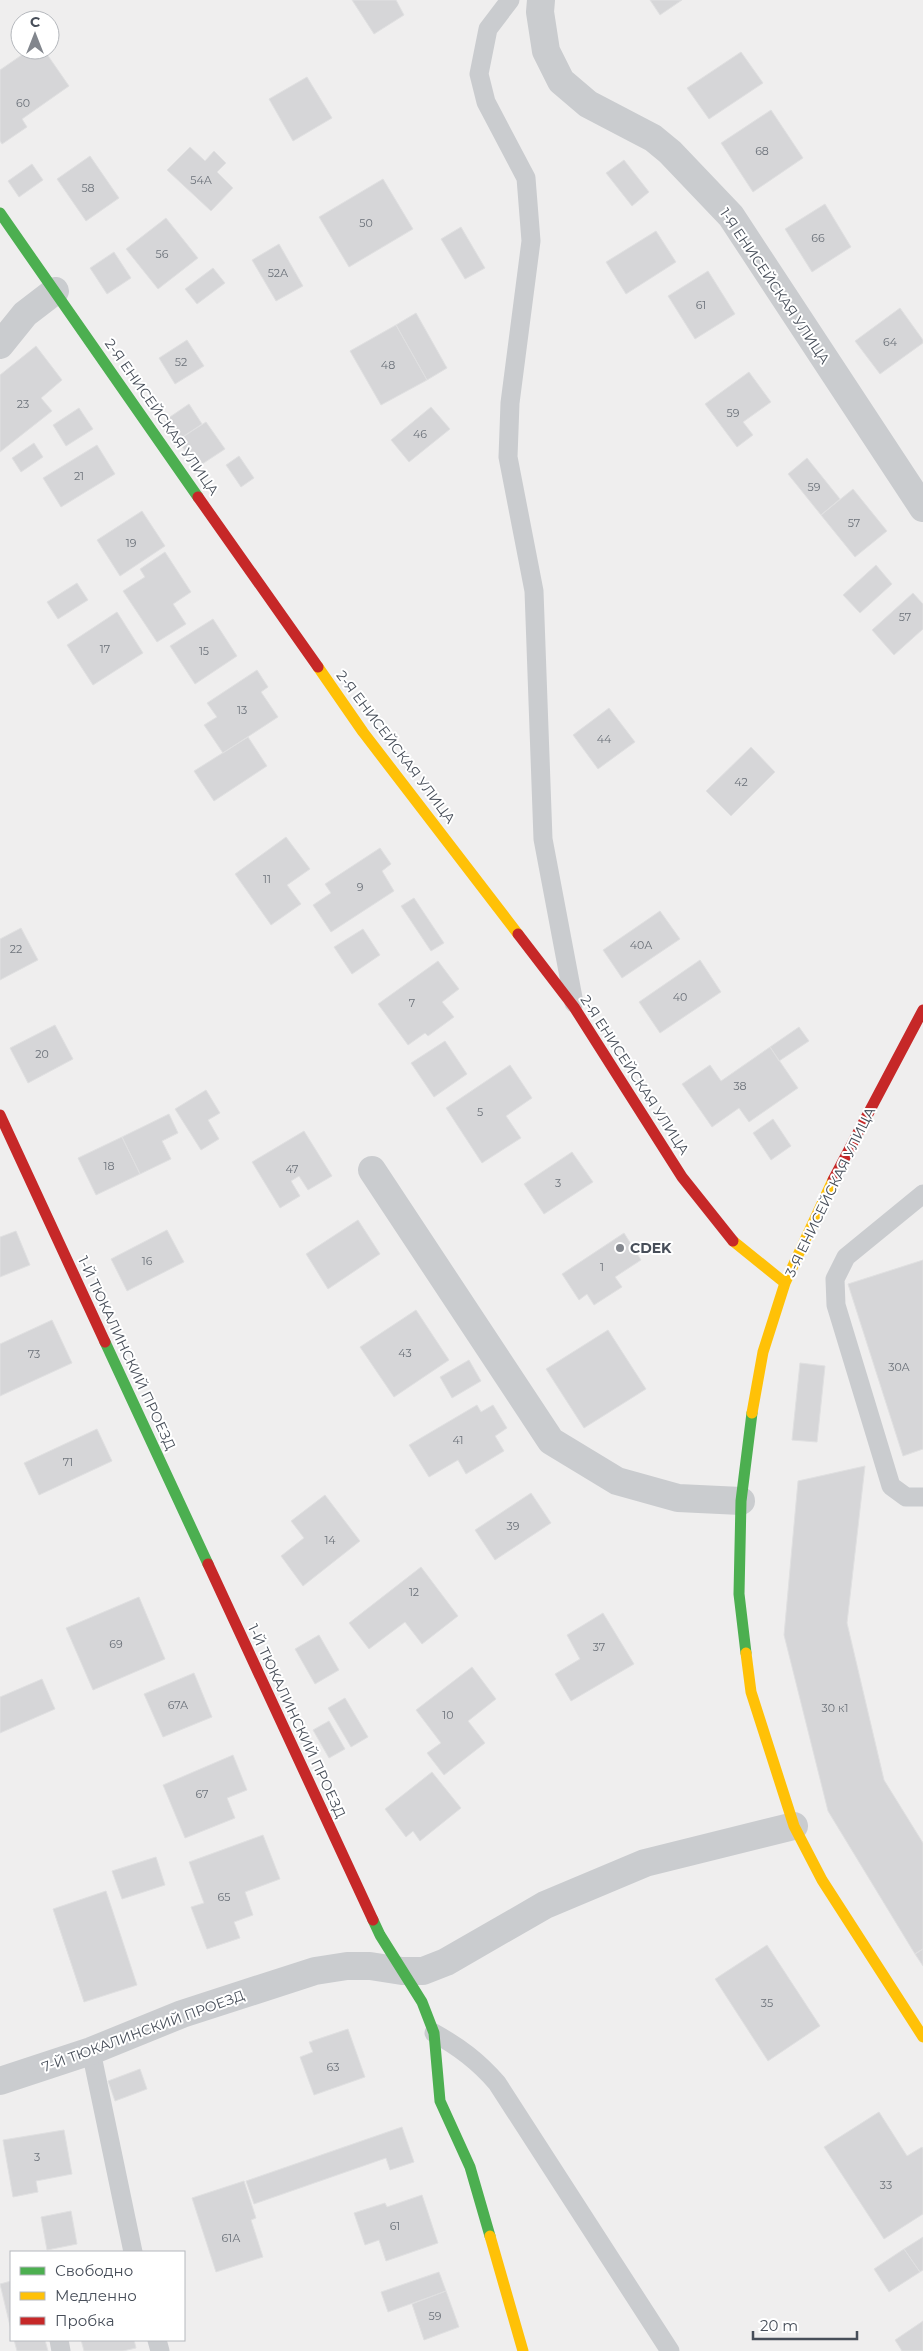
<svg xmlns="http://www.w3.org/2000/svg" width="923" height="2351" viewBox="0 0 923 2351" font-family="Montserrat,sans-serif">
<style>
.building{fill:#d6d6d8;stroke:#e0e0e1}
.lines{fill:none;stroke-linecap:round;stroke-linejoin:round}
.lane{stroke:#cacccf;stroke-width:19}
.street{stroke:#cacccf;stroke-width:28}
.fast{stroke:#4caf50;stroke-width:11}
.slow{stroke:#ffc107;stroke-width:11}
.jam{stroke:#c62828;stroke-width:11}
.poi-dot{fill:#82868d;stroke:#fff;stroke-width:2}
.labels{text-anchor:middle;dominant-baseline:central;stroke-width:4;stroke-linejoin:round;paint-order:stroke}
.number-label{font-size:11px;fill:#6c727a}
.street-label{font-size:14px;fill:#474e59;stroke:#fff}
.poi-label{font-size:14px;font-weight:bold;fill:#474e59;stroke:#fff;text-anchor:start}
</style>
<rect width="100%" height="100%" fill="#efeeee"/>
<!-- building -->
<path class="building" d="M 352,0 L 396,0 L 404,15 L 374,34 Z
M 650,0 L 682,0 L 660,15 Z
M 29,50 L 44,50 L 69,86 L 22,119 L 27,127 L 2,144 L 0,141 L 0,70 Z
M 741,52 L 763,83 L 709,119 L 687,88 Z
M 307,77 L 332,118 L 293,141 L 269,99 Z
M 771,110 L 803,158 L 753,192 L 721,143 Z
M 190,147 L 205,161 L 214,151 L 226,163 L 217,172 L 233,188 L 211,211 L 167,170 Z
M 90,156 L 119,198 L 86,221 L 57,179 Z
M 624,160 L 649,192 L 632,206 L 606,173 Z
M 32,164 L 43,180 L 19,197 L 8,181 Z
M 383,179 L 413,229 L 349,267 L 319,217 Z
M 825,204 L 851,247 L 812,272 L 785,229 Z
M 166,218 L 198,258 L 158,289 L 126,249 Z
M 461,227 L 485,268 L 465,279 L 441,239 Z
M 656,231 L 676,262 L 626,294 L 606,262 Z
M 279,244 L 303,286 L 276,301 L 252,260 Z
M 114,252 L 131,278 L 107,294 L 90,268 Z
M 213,268 L 225,283 L 197,304 L 185,289 Z
M 708,271 L 735,314 L 695,339 L 668,296 Z
M 900,308 L 923,340 L 923,343 L 880,374 L 855,341 Z
M 416,313 L 447,368 L 427,380 L 396,325 Z
M 396,325 L 427,380 L 381,405 L 350,351 Z
M 187,340 L 204,366 L 175,384 L 159,358 Z
M 36,346 L 62,380 L 41,398 L 52,411 L 0,452 L 0,375 Z
M 749,372 L 771,402 L 743,422 L 753,435 L 737,447 L 705,404 Z
M 189,404 L 202,424 L 178,440 L 164,421 Z
M 431,407 L 450,429 L 409,462 L 391,440 Z
M 79,408 L 93,429 L 66,446 L 53,425 Z
M 206,422 L 225,449 L 196,468 L 178,440 Z
M 34,443 L 43,457 L 21,472 L 12,458 Z
M 97,445 L 115,474 L 61,507 L 43,478 Z
M 239,456 L 254,478 L 241,487 L 226,465 Z
M 807,458 L 840,499 L 821,515 L 788,474 Z
M 853,489 L 887,531 L 855,557 L 821,515 Z
M 142,511 L 165,546 L 120,576 L 97,540 Z
M 165,552 L 191,592 L 173,604 L 186,624 L 157,642 L 123,591 L 145,577 L 140,569 Z
M 876,565 L 892,584 L 860,613 L 843,595 Z
M 77,583 L 88,600 L 58,619 L 47,602 Z
M 913,593 L 923,604 L 923,629 L 894,655 L 872,630 Z
M 117,612 L 143,653 L 93,685 L 67,645 Z
M 213,619 L 237,656 L 195,684 L 170,646 Z
M 257,670 L 268,687 L 261,692 L 278,717 L 223,753 L 204,725 L 217,717 L 207,703 Z
M 609,708 L 635,742 L 598,769 L 573,735 Z
M 248,737 L 267,766 L 214,801 L 194,771 Z
M 751,747 L 775,772 L 731,816 L 706,791 Z
M 286,837 L 310,869 L 287,885 L 301,904 L 271,925 L 235,874 Z
M 380,848 L 391,864 L 382,871 L 394,891 L 331,932 L 313,905 L 331,893 L 325,884 Z
M 414,898 L 444,943 L 431,951 L 401,906 Z
M 660,911 L 680,939 L 622,978 L 603,950 Z
M 21,928 L 38,960 L 0,980 L 0,939 Z
M 363,929 L 380,955 L 352,974 L 334,947 Z
M 700,960 L 721,992 L 660,1033 L 639,1002 Z
M 438,961 L 459,989 L 442,1002 L 454,1017 L 428,1036 L 425,1033 L 408,1045 L 378,1004 Z
M 55,1025 L 73,1059 L 28,1083 L 10,1048 Z
M 799,1027 L 809,1041 L 779,1061 L 770,1047 Z
M 445,1041 L 467,1074 L 434,1097 L 411,1063 Z
M 770,1047 L 798,1088 L 749,1122 L 739,1108 L 712,1127 L 682,1084 L 710,1065 L 721,1081 Z
M 510,1065 L 532,1098 L 506,1116 L 521,1138 L 482,1163 L 446,1108 Z
M 206,1090 L 220,1113 L 208,1120 L 219,1139 L 201,1150 L 175,1109 Z
M 169,1114 L 178,1133 L 162,1141 L 171,1159 L 140,1174 L 122,1137 Z
M 773,1119 L 791,1146 L 771,1160 L 753,1133 Z
M 304,1131 L 332,1176 L 308,1190 L 299,1176 L 291,1181 L 300,1196 L 280,1208 L 252,1162 Z
M 122,1137 L 140,1174 L 96,1195 L 78,1158 Z
M 572,1152 L 593,1182 L 544,1214 L 524,1184 Z
M 358,1220 L 380,1254 L 328,1289 L 306,1254 Z
M 167,1230 L 184,1262 L 127,1291 L 111,1259 Z
M 16,1231 L 30,1265 L 0,1277 L 0,1237 Z
M 624,1233 L 641,1260 L 615,1277 L 622,1287 L 594,1305 L 587,1294 L 579,1300 L 562,1274 Z
M 923,1260 L 923,1449 L 903,1456 L 848,1284 Z
M 416,1310 L 449,1360 L 394,1397 L 360,1347 Z
M 52,1320 L 72,1363 L 0,1396 L 0,1344 Z
M 608,1330 L 646,1389 L 584,1428 L 546,1369 Z
M 469,1360 L 481,1381 L 452,1398 L 440,1377 Z
M 800,1363 L 825,1366 L 817,1442 L 792,1440 Z
M 477,1405 L 481,1412 L 493,1405 L 507,1428 L 495,1436 L 504,1451 L 466,1474 L 458,1460 L 429,1477 L 409,1445 Z
M 97,1429 L 112,1461 L 39,1495 L 24,1463 Z
M 865,1466 L 847,1623 L 884,1780 L 923,1843 L 923,1949 L 915,1954 L 828,1811 L 784,1635 L 798,1481 Z
M 531,1493 L 551,1523 L 495,1560 L 475,1530 Z
M 325,1495 L 360,1541 L 303,1586 L 281,1556 L 304,1538 L 291,1521 Z
M 421,1567 L 458,1616 L 422,1644 L 405,1622 L 369,1649 L 349,1623 Z
M 139,1597 L 165,1659 L 93,1690 L 66,1628 Z
M 603,1613 L 634,1664 L 571,1701 L 555,1674 L 580,1659 L 567,1635 Z
M 319,1635 L 339,1670 L 315,1684 L 295,1649 Z
M 472,1667 L 496,1699 L 468,1721 L 485,1743 L 444,1775 L 427,1753 L 441,1743 L 416,1710 Z
M 194,1673 L 212,1717 L 163,1737 L 144,1694 Z
M 42,1679 L 55,1709 L 0,1733 L 0,1697 Z
M 345,1698 L 368,1737 L 351,1747 L 328,1708 Z
M 329,1721 L 345,1749 L 329,1758 L 313,1730 Z
M 233,1755 L 247,1790 L 227,1798 L 235,1818 L 185,1838 L 163,1785 Z
M 432,1772 L 461,1808 L 420,1841 L 413,1831 L 406,1837 L 385,1809 Z
M 263,1835 L 280,1879 L 245,1892 L 253,1915 L 234,1922 L 240,1938 L 207,1949 L 191,1907 L 204,1903 L 189,1862 Z
M 156,1857 L 165,1885 L 122,1899 L 112,1871 Z
M 106,1891 L 137,1985 L 84,2002 L 53,1909 Z
M 767,1945 L 820,2026 L 768,2061 L 715,1979 Z
M 923,1949 L 923,1966 L 915,1954 Z
M 348,2029 L 365,2077 L 314,2095 L 300,2057 L 313,2052 L 309,2042 Z
M 140,2069 L 147,2089 L 115,2101 L 108,2081 Z
M 879,2112 L 907,2156 L 922,2147 L 923,2149 L 923,2214 L 884,2239 L 824,2147 Z
M 402,2127 L 414,2162 L 390,2170 L 386,2158 L 254,2204 L 246,2181 Z
M 64,2130 L 72,2174 L 36,2181 L 38,2192 L 13,2197 L 3,2140 Z
M 244,2181 L 256,2218 L 251,2220 L 263,2257 L 216,2272 L 192,2198 Z
M 422,2195 L 438,2243 L 386,2261 L 379,2240 L 365,2245 L 354,2213 L 385,2203 L 387,2207 Z
M 71,2211 L 77,2244 L 47,2250 L 41,2217 Z
M 923,2237 L 923,2270 L 920,2272 L 904,2249 Z
M 904,2249 L 920,2272 L 889,2292 L 874,2269 Z
M 439,2272 L 446,2291 L 388,2312 L 381,2292 Z
M 11,2281 L 11,2330 L 0,2284 Z
M 446,2291 L 459,2327 L 424,2340 L 412,2304 Z
M 923,2321 L 923,2351 L 902,2351 L 895,2340 Z
M 14,2340 L 45,2340 L 48,2351 L 17,2351 Z
M 81,2340 L 134,2340 L 136,2348 L 123,2351 L 84,2351 Z"/>
<g class="lines">
<!-- lane -->
<path class="lane" d="M 510,0 L 488,29 L 479,74 L 486,102 L 526,178 L 531,241 L 510,403 L 508,457 L 534,591 L 543,839 L 574,1003
M 923,1194 L 846,1257 L 835,1279 L 836,1305 L 891,1486 L 906,1497 L 923,1497
M 434,2033 C 459,2047 478,2061 497,2083 L 670,2351
M 91,2051 L 133,2252
M 59,2340 L 61,2351
M 157,2340 L 160,2351"/>
<!-- street -->
<path class="street" d="M 541,0 L 540,12 L 546,51 L 561,81 L 588,104 L 653,138 L 670,152 L 731,216 L 923,508
M 0,345 L 25,314 L 55,291
M 372,1170 L 551,1441 L 617,1481 L 678,1498 L 741,1501
M 0,2081 L 91,2051 L 182,2014 L 315,1971 L 347,1966 L 370,1966 L 402,1971 L 423,1971 L 446,1962 L 545,1905 L 645,1863 L 794,1826"/>
<!-- fast -->
<path class="fast" d="M 0,213 L 198,497
M 105,1342 L 208,1564
M 746,1653 L 739,1594 L 741,1501 L 752,1413
M 373,1920 L 380,1935 L 422,2002 L 434,2033 L 440,2101 L 470,2167 L 490,2236"/>
<!-- slow -->
<path class="slow" d="M 318,667 L 363,732 L 518,934
M 733,1241 L 785,1283
M 752,1413 L 763,1352 L 785,1283 L 833,1180
M 746,1653 L 751,1692 L 794,1826 L 822,1880 L 923,2037
M 490,2236 L 523,2351"/>
<!-- jam -->
<path class="jam" d="M 198,497 L 318,667
M 518,934 L 574,1007 L 682,1177 L 733,1241
M 0,1115 L 105,1342
M 833,1180 L 923,1010
M 208,1564 L 373,1920"/>
</g>
<!-- markers -->
<circle class="poi-dot" cx="620" cy="1248" r="5"/>
<g class="labels">
<!-- number labels -->
<g class="number-label">
<text x="23" y="103">60</text>
<text x="762" y="151">68</text>
<text x="201" y="180">54А</text>
<text x="88" y="188">58</text>
<text x="366" y="223">50</text>
<text x="818" y="238">66</text>
<text x="162" y="254">56</text>
<text x="278" y="273">52А</text>
<text x="701" y="305">61</text>
<text x="890" y="342">64</text>
<text x="181" y="362">52</text>
<text x="388" y="365">48</text>
<text x="23" y="404">23</text>
<text x="733" y="413">59</text>
<text x="420" y="434">46</text>
<text x="79" y="476">21</text>
<text x="814" y="487">59</text>
<text x="854" y="523">57</text>
<text x="131" y="543">19</text>
<text x="905" y="617">57</text>
<text x="105" y="649">17</text>
<text x="204" y="651">15</text>
<text x="242" y="710">13</text>
<text x="604" y="739">44</text>
<text x="741" y="782">42</text>
<text x="267" y="879">11</text>
<text x="360" y="887">9</text>
<text x="641" y="945">40А</text>
<text x="16" y="949">22</text>
<text x="680" y="997">40</text>
<text x="412" y="1003">7</text>
<text x="42" y="1054">20</text>
<text x="740" y="1086">38</text>
<text x="480" y="1112">5</text>
<text x="109" y="1166">18</text>
<text x="292" y="1169">47</text>
<text x="558" y="1183">3</text>
<text x="147" y="1261">16</text>
<text x="602" y="1267">1</text>
<text x="405" y="1353">43</text>
<text x="34" y="1354">73</text>
<text x="899" y="1367">30А</text>
<text x="458" y="1440">41</text>
<text x="68" y="1462">71</text>
<text x="513" y="1526">39</text>
<text x="330" y="1540">14</text>
<text x="414" y="1592">12</text>
<text x="116" y="1644">69</text>
<text x="599" y="1647">37</text>
<text x="178" y="1705">67А</text>
<text x="835" y="1708">30 к1</text>
<text x="448" y="1715">10</text>
<text x="202" y="1794">67</text>
<text x="224" y="1897">65</text>
<text x="767" y="2003">35</text>
<text x="333" y="2067">63</text>
<text x="37" y="2157">3</text>
<text x="886" y="2185">33</text>
<text x="395" y="2226">61</text>
<text x="231" y="2238">61А</text>
<text x="435" y="2316">59</text>
</g>
<!-- street labels -->
<g class="street-label">
<text transform="translate(775 286) rotate(56)">1-Я ЕНИСЕЙСКАЯ УЛИЦА</text>
<text transform="translate(162 417) rotate(55)">2-Я ЕНИСЕЙСКАЯ УЛИЦА</text>
<text transform="translate(396 747) rotate(53)">2-Я ЕНИСЕЙСКАЯ УЛИЦА</text>
<text transform="translate(635 1075) rotate(57)">2-Я ЕНИСЕЙСКАЯ УЛИЦА</text>
<text transform="translate(830 1192) rotate(-64)">3-Я ЕНИСЕЙСКАЯ УЛИЦА</text>
<text transform="translate(127 1353) rotate(65)">1-Й ТЮКАЛИНСКИЙ ПРОЕЗД</text>
<text transform="translate(297 1721) rotate(65)">1-Й ТЮКАЛИНСКИЙ ПРОЕЗД</text>
<text transform="translate(143 2031) rotate(-20)">7-Й ТЮКАЛИНСКИЙ ПРОЕЗД</text>
</g>
<!-- poi labels -->
<g class="poi-label">
<text x="630" y="1248">CDEK</text>
</g>
</g>
<!-- legend -->
<rect x="10" y="2251" width="175" height="90" fill="#ffffff" stroke="#b5b8bd"/>
<rect x="20" y="2267" width="25" height="8" fill="#4caf50" stroke="#b5b8bd"/>
<text x="55" y="2276" font-size="15" fill="#474e59">Свободно</text>
<rect x="20" y="2292" width="25" height="8" fill="#ffc107" stroke="#b5b8bd"/>
<text x="55" y="2301" font-size="15" fill="#474e59">Медленно</text>
<rect x="20" y="2317" width="25" height="8" fill="#c62828" stroke="#b5b8bd"/>
<text x="55" y="2326" font-size="15" fill="#474e59">Пробка</text>
<!-- north arrow -->
<g transform="translate(35 35)"><circle r="24" fill="#ffffff" stroke="#b5b8bd"/>
<path d="M0-4L9 19L0 12L-9 19Z" fill="#82868d"/>
<text y="-8" font-size="14" font-weight="bold" text-anchor="middle" fill="#474e59">С</text>
</g>
<!-- scale -->
<path d="M753 2331v8h104v-8" fill="none" stroke="#474e59" stroke-width="2.5"/>
<text x="760" y="2331" font-size="15" fill="#474e59" stroke="#ffffff" stroke-width="4" paint-order="stroke">20 m</text>
</svg>
